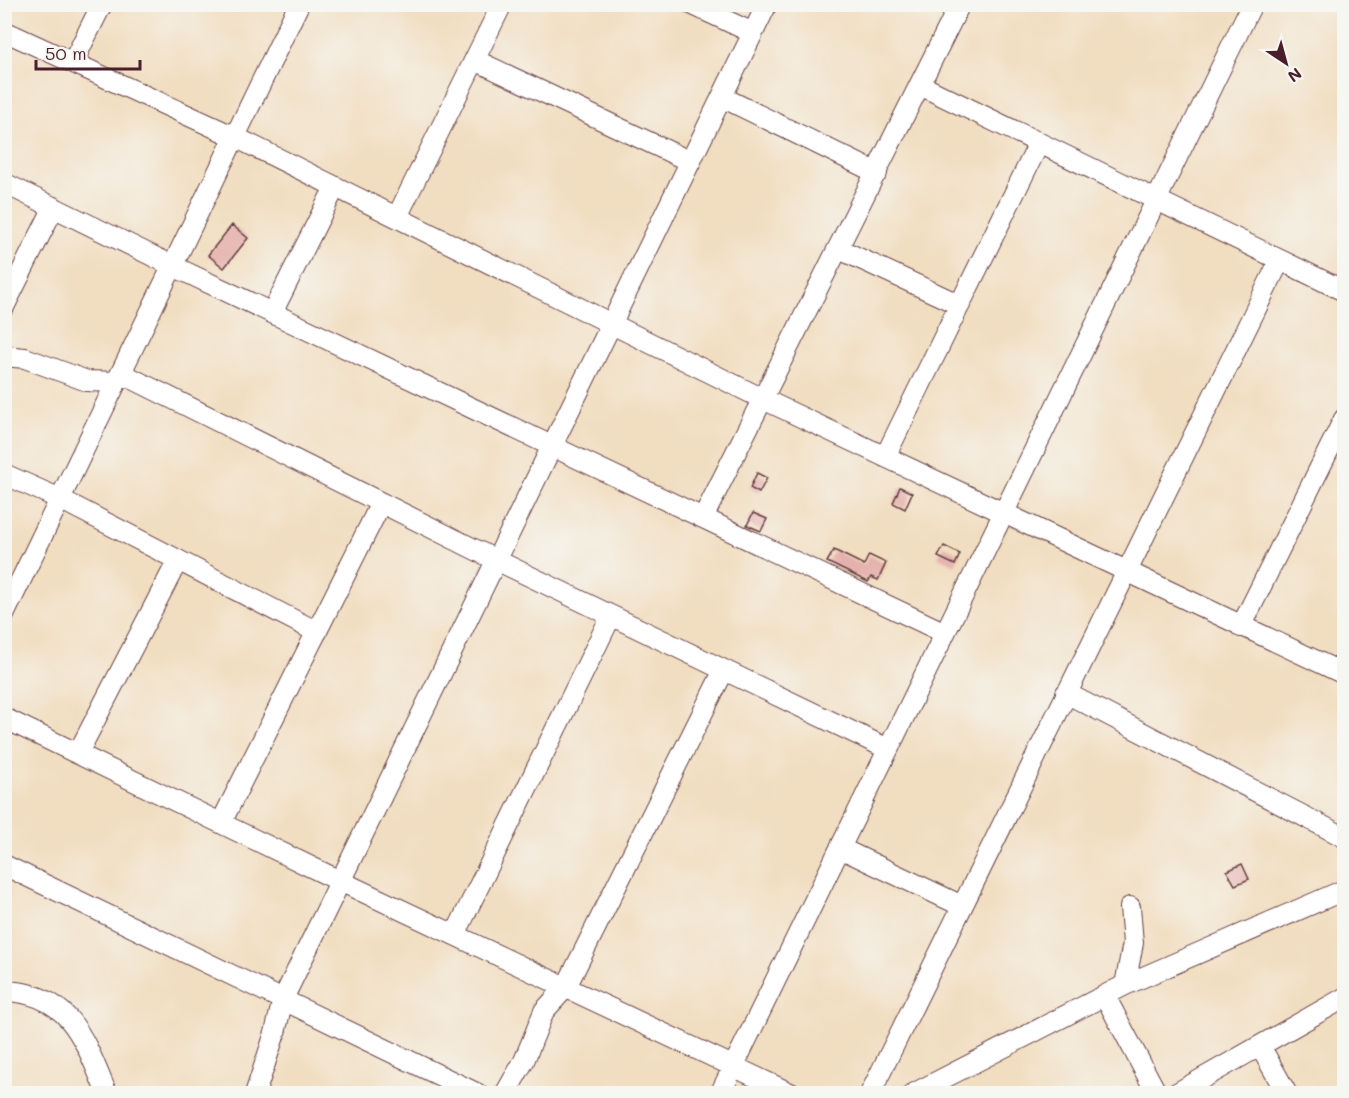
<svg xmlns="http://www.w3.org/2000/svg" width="1349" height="1098" viewBox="0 0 1349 1098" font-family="Mali,sans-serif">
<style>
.building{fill:#e5b1ad}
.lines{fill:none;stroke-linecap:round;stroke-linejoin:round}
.minor-casing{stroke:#633c41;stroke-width:22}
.minor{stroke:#fff;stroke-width:20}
</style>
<rect width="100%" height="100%" fill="#f6f6f2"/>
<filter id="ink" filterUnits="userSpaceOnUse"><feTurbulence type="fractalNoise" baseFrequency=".0167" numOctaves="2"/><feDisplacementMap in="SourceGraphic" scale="12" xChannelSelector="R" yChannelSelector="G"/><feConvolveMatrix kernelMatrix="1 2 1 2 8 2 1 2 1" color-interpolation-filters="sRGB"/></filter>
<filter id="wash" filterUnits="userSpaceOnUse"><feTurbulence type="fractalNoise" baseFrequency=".008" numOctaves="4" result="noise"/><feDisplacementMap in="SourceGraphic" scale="24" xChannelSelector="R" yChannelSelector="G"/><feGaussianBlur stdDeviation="1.35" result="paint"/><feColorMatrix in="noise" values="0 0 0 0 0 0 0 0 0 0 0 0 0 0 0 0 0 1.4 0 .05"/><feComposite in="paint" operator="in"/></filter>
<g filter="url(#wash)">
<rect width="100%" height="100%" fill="#f1ddbf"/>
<g id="blocks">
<!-- building -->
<path class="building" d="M 232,225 L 248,238 L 224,268 L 208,255 Z
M 757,473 L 767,478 L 759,493 L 750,488 Z
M 900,487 L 912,493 L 905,509 L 893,503 Z
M 753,513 L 767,519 L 761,531 L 747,525 Z
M 944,546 L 960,554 L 955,565 L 938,557 Z
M 834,550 L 864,565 L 869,555 L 886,563 L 878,580 L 871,577 L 868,582 L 827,562 Z
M 1242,864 L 1249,879 L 1235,885 L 1227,871 Z"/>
</g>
</g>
<g filter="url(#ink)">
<use href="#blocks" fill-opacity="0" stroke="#633c41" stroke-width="1.5"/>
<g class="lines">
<!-- minor casing -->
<g class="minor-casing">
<path id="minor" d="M 691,4 L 753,33
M 4,31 L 235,137 L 765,400 L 1344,674
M 475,60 L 691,162
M 73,62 L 102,4
M 920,85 L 1344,291
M 722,97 L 877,173
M 4,183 L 173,266 L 945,633
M 397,217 L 502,4
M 839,249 L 960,305
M 4,307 L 54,207
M 272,313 L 335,187
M 4,356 L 25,358 L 87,381 L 117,382
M 121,373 L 496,560 L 888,749
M 885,457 L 1039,143
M 4,474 L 60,499 L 317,632
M 703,518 L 960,4
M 4,615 L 299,4
M 1241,627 L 1344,419
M 1066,693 L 1344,837
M 4,718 L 340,881 L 792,1094
M 78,753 L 178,560
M 221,823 L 381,503
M 840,848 L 962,906
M 4,865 L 478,1094
M 455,935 L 611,616
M 1125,985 L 1133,943 L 1130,907
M 4,991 C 70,992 85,1041 107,1094
M 1105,996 L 1157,1094
M 1260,1046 L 1287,1094
M 255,1094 L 275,1033 L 283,999 L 767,4
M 505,1094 L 524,1061 L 544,1011 L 566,987 L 724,670
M 720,1094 L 1252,4
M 870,1094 L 1280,260
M 913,1094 L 1125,985 L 1344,890
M 1175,1094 L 1344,998"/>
</g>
<!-- minor -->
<use href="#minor" class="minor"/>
</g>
</g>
<!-- margin -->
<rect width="1349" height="1098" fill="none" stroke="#f6f6f2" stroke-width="24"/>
<!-- north arrow -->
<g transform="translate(1286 63) rotate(144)" stroke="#f6f6f2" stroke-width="4.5" paint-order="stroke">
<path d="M0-4.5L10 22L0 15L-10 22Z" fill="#4a1f2b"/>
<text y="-9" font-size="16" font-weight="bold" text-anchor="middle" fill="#4a1f2b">N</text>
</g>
<!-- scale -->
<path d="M36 60v9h104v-9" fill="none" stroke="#4a1f2b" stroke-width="3"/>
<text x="45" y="60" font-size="18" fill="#4a1f2b" stroke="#f6f6f2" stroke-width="4.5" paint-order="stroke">50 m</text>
</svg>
